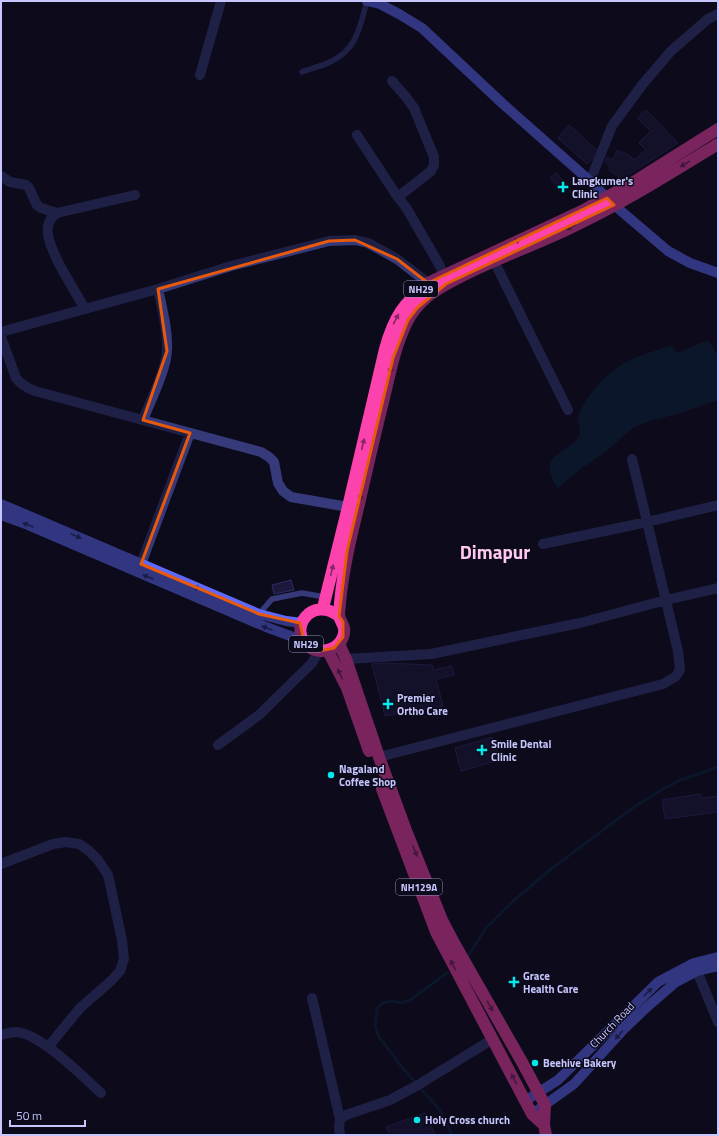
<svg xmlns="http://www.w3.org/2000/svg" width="719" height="1136" viewBox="0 0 719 1136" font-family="'Titillium Web',sans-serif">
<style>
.water{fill:#0c243e}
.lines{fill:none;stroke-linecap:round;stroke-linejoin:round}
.stream{stroke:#0c243e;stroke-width:3}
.building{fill:#1c183c;stroke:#302a67}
.lane{stroke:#373a7a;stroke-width:5.5}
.street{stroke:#373a7a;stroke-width:10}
.secondary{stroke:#5f6afc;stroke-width:10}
.highway{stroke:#fc43ad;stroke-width:12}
.oneway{fill:#842764}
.oneway2{fill:#2d3175}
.marked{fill:none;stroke:#e8590c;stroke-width:3;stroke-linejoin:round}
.poi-dot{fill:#04eaec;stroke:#0c0b1b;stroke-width:1.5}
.labels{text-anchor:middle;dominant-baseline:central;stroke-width:3;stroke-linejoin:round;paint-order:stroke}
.shield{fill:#0c0b1b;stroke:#8f8eba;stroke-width:1}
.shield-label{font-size:10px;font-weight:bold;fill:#c7c6fe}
.poi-label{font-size:11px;font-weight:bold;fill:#c7c6fe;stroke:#0c0b1b;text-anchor:start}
.street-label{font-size:11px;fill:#c7c6fe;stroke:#0c0b1b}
.town-label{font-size:19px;font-weight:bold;fill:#fec8ef;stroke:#0c0b1b}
</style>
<rect width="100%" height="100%" fill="#0c0b1b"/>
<!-- water -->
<path class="water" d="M 709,341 L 718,356 L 718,400 L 677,414 L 650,421 L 634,427 L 604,453 L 579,470 L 558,488 C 553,483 552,478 550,471 C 547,453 570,450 578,438 C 584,427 575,424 579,414 C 582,406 587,398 593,391 C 616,362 636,356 671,346 L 677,353 L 703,342 Z"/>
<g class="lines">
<!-- stream -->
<path class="stream" d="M 468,956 L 486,928 L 513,901 L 551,869 L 631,809 L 658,792 L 678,781 L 718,767
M 416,1083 L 405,1071 L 379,1037 L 375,1026 L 377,1009 L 382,1003 L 391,1001 L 402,1003 L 410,1000 L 447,973
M 419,1087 L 439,1109 L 452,1135"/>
</g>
<!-- building -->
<path class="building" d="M 646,110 L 678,143 L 622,179 L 609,170 L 610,166 L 605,162 L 607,157 L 613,160 L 617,150 L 629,155 L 634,160 L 646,150 L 639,143 L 651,131 L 637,118 Z
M 569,125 L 596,149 L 592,159 L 587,164 L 558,138 Z
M 556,173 L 569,187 L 563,193 L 550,178 Z
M 291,580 L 294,590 L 274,594 L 272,585 Z
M 384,663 L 432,665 L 433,670 L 452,666 L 454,675 L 436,679 L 443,706 L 385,716 L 372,664 Z
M 493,737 L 500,760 L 461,771 L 455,748 Z
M 700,794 L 701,798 L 718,796 L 718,812 L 665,819 L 662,800 Z
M 425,1113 L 435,1135 L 390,1135 L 386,1127 Z"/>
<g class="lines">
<!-- lane -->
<path class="lane" d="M 302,72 C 312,68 323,66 332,61 C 357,49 360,26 367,1
M 259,614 L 272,599 L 302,593 L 325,597"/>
<!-- street -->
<path class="street" d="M 200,75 L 221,1
M 392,81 L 406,97 L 414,108 L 434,157 L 434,165 L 431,171 L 398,197
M 357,135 L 395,193 L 407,209 L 440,266 L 443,275
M 1,176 L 10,182 L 26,185 L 29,188 L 37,205 L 41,208 L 57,213
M 590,181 L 612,126 L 642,85 L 671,51 L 708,19 L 718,14
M 494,261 L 568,410
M 85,309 C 75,290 44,246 48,226 C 49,220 52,217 57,213 L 135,195
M 1,332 L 158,289 L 231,266 L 329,241 L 355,240 L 368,243 L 397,259 L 428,283
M 1,337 L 16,378 C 21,385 27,388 35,391 L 261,452 L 269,457 L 274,462 L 278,483 L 283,491 L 291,497 L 348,507
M 143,420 C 150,402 167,368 167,350 C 168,330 162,308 158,289
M 543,544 L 647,522 L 718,505
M 141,564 L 190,433
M 346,659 L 431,654 L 580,623 L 666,600 L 718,588
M 218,745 L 259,715 L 312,663 L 319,651
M 379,757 L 663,684 L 675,677 L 680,670 L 678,651 L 632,459
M 1,864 L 53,844 L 66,842 L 79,844 L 88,850 L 98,860 L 108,875 L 122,940 L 124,959 L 120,971 L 111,981 L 80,1008 L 48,1047
M 697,971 L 718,1022
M 312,998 L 340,1119
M 1,1035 C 6,1034 11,1032 16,1032 C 40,1033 83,1077 101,1093
M 340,1135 L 339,1128 L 340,1119 L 346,1115 L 390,1100 L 418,1085 L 493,1039"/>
<!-- secondary -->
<path class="secondary" d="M 367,1 L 380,4 L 399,14 L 422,28 L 503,104 L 590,181 L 614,205 L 668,251 L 690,263 L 718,273
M 1,504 L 259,614 L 286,621 L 302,623
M 1,515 L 23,523 L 266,627 L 304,641
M 525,1101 L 558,1080 L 658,982 L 694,963 L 718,957
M 532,1114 L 574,1084 L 624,1029 L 647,1007 L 676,982 L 697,971 L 718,966"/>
<!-- highway -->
<path class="highway" d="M 323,608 L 348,507 L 385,349 C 394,317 403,304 428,283 L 582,211 L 632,183 L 718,129
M 339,616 C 311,595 287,630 309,647 C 320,655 338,650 343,637 C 347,626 340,623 339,615 C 339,611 340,606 340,603 C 343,569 351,537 359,504 C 367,469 375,434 384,398 C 390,373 395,346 407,322 C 412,312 419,304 427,297 C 440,286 457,279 472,271 C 504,256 536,244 568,229 C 620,205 669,174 718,144
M 339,644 L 346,659 L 379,757 L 407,833 L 442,920 L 454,943 L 522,1062 L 545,1105 L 544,1125 L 546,1135
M 328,651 L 347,688 L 369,751
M 382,789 L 436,932 L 532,1114 L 544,1125"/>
</g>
<!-- one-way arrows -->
<defs><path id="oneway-solid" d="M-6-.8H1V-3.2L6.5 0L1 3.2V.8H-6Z"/></defs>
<g class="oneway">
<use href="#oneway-solid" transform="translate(685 164) rotate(149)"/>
<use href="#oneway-solid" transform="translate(571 227) rotate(154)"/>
<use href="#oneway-solid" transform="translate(515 242) rotate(-24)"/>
<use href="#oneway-solid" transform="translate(396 319) rotate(-63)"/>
<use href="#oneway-solid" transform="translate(391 368) rotate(104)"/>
<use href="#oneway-solid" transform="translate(363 444) rotate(-77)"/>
<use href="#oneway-solid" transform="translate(361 495) rotate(103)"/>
<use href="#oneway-solid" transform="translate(332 570) rotate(-76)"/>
<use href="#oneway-solid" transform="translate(340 674) rotate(-115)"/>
<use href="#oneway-solid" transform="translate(415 851) rotate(68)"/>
<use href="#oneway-solid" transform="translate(453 965) rotate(-118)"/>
<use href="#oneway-solid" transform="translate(490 1006) rotate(60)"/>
<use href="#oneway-solid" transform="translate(514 1079) rotate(-118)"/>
</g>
<g class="oneway2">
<use href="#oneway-solid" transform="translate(28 525) rotate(-157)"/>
<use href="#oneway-solid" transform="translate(76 536) rotate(24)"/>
<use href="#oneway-solid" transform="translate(148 577) rotate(-157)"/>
<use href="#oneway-solid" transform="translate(195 587) rotate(23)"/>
<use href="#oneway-solid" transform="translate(267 628) rotate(-159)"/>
<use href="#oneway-solid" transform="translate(648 992) rotate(-45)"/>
<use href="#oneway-solid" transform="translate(619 1035) rotate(132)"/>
</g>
<!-- marked area -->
<path d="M0 0H719V1136H0ZM 607,198 L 614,205 L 446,284 L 417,308 L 408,320 L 393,358 L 347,551 L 339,616 L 343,622 L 343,637 L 334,648 L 319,651 L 304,641 L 300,623 L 259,614 L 141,564 L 190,433 L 143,420 L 167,351 L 158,289 L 329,241 L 355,240 L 397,259 L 428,283 Z" fill="#0c0b1b" fill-opacity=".55" fill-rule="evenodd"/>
<path class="marked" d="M 607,198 L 614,205 L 446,284 L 417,308 L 408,320 L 393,358 L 347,551 L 339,616 L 343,622 L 343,637 L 334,648 L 319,651 L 304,641 L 300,623 L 259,614 L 141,564 L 190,433 L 143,420 L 167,351 L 158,289 L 329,241 L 355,240 L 397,259 L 428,283 Z"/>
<!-- markers -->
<g class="poi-dot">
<path d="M561 181h4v4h4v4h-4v4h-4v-4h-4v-4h4z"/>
<path d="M386 698h4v4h4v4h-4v4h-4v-4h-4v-4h4z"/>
<path d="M480 744h4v4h4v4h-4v4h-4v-4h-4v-4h4z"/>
<circle cx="331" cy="775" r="4"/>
<path d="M512 976h4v4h4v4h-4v4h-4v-4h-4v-4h4z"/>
<circle cx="535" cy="1063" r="4"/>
<circle cx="417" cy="1120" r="4"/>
</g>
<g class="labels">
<!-- shield labels -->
<g class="shield">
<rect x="404" y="281" width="34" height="16" rx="3"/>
<rect x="289" y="636" width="34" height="16" rx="3"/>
<rect x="396" y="879" width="46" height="16" rx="3"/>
</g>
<g class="shield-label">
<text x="421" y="289">NH29</text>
<text x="306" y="644">NH29</text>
<text x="419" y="887">NH129A</text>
</g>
<!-- poi labels -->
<g class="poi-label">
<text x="572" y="181">Langkumer's<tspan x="572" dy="13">Clinic</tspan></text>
<text x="397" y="698">Premier<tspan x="397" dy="13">Ortho Care</tspan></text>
<text x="491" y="744">Smile Dental<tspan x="491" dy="13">Clinic</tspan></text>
<text x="339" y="769">Nagaland<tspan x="339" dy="13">Coffee Shop</tspan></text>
<text x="523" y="976">Grace<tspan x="523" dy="13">Health Care</tspan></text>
<text x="543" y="1063">Beehive Bakery</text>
<text x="425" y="1120">Holy Cross church</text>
</g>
<!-- street labels -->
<g class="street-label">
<text transform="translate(612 1025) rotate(-46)">Church Road</text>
</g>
<!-- town labels -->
<g class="town-label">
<text x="495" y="551">Dimapur</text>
</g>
</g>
<!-- border -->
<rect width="719" height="1136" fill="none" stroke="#c7c6fe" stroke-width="4"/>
<!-- scale -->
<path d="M10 1120v6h75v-6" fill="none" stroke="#c7c6fe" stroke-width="2"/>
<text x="16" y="1120" font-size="12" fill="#c7c6fe" stroke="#0c0b1b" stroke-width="3" paint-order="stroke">50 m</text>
</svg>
